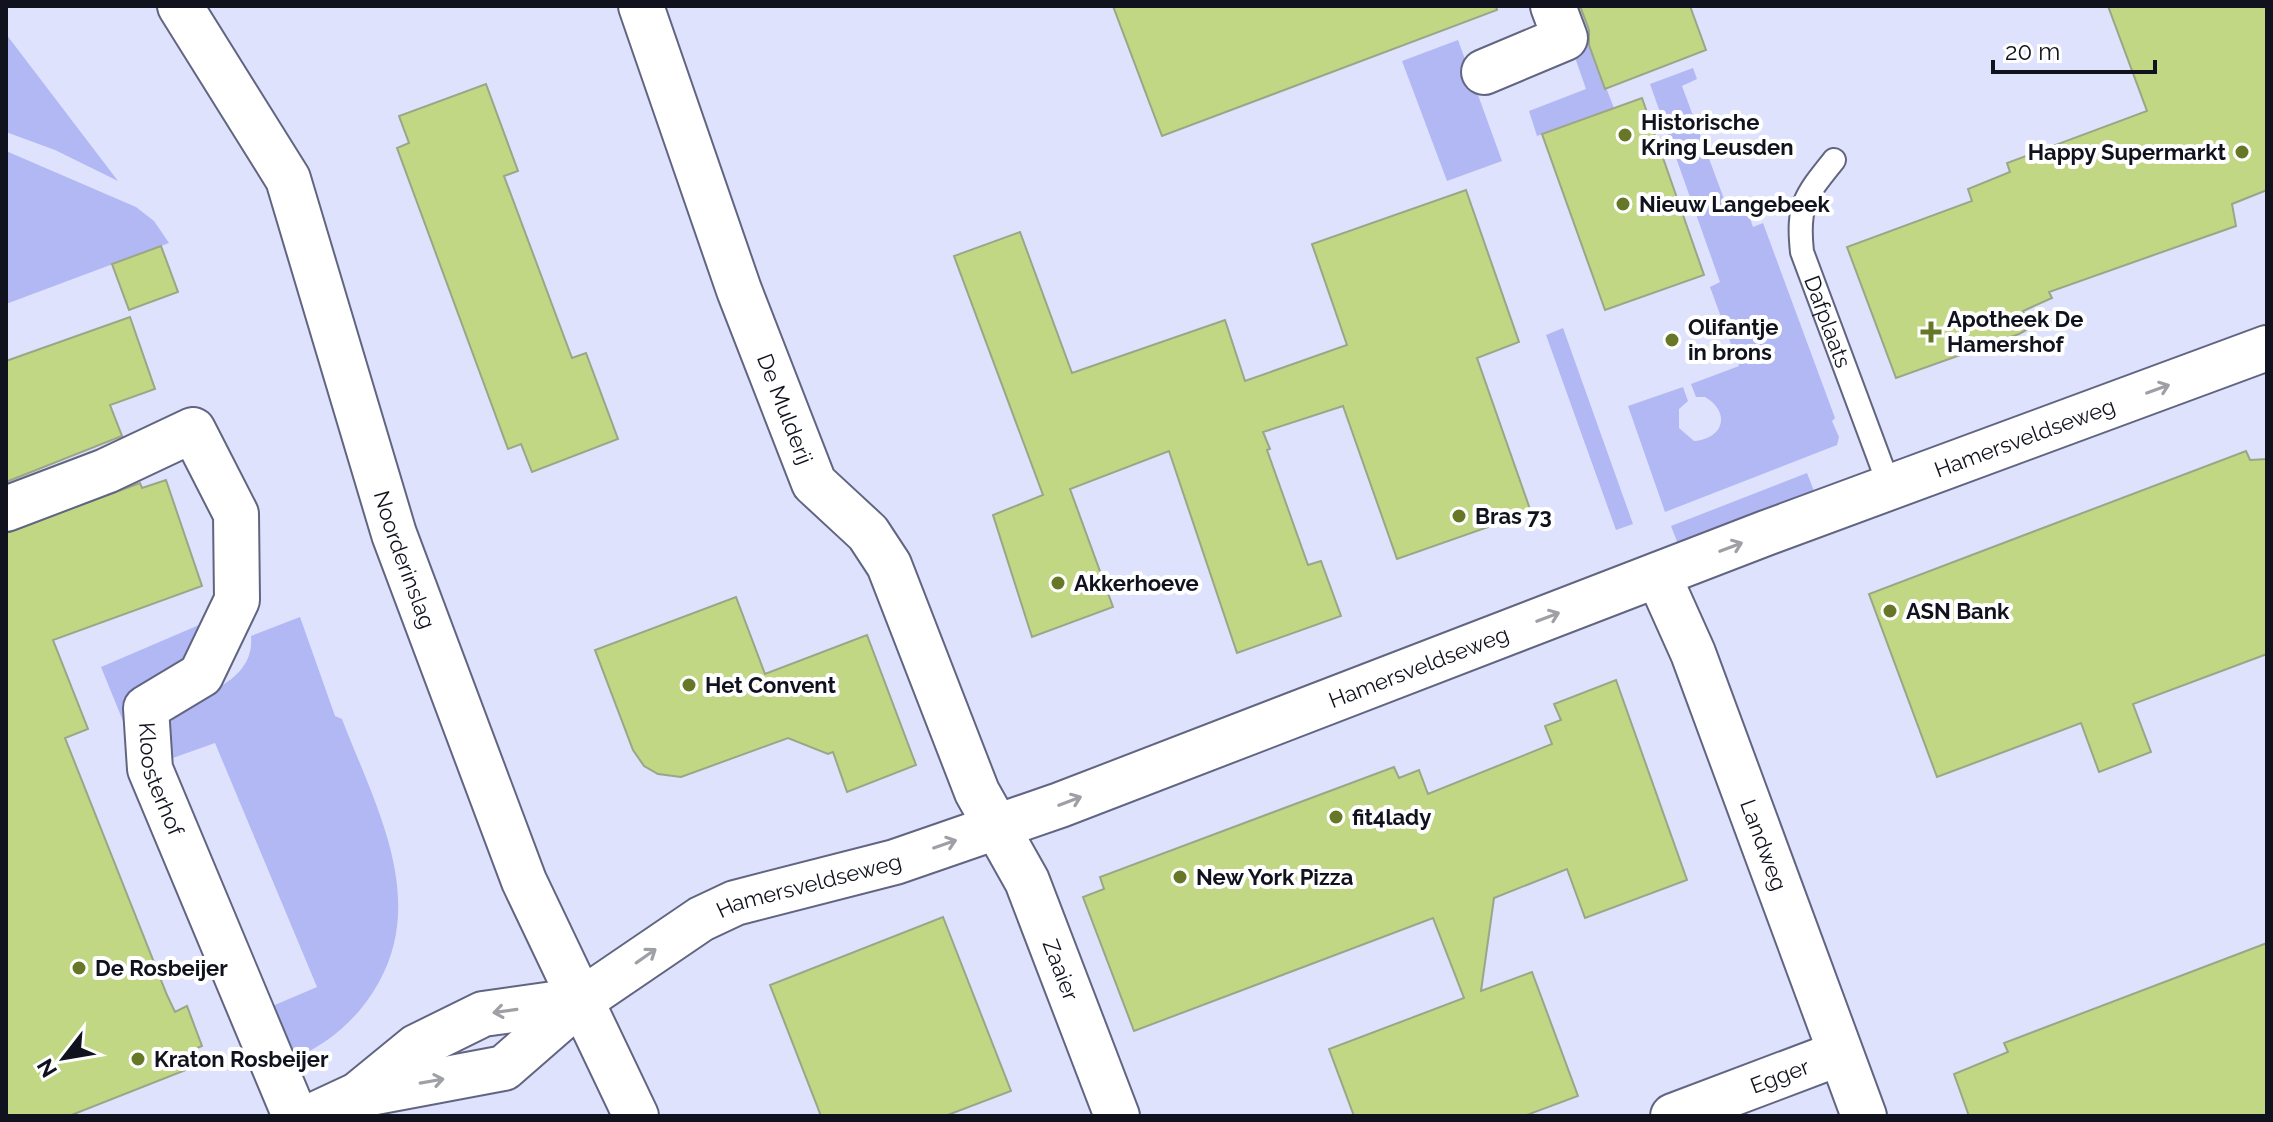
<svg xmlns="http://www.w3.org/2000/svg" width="2273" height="1122" viewBox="0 0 2273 1122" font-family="Raleway,sans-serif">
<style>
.green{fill:#b1b8f4}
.building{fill:#c1d784;stroke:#9ca587;stroke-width:2}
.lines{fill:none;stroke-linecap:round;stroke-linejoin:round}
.lane-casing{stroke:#616581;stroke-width:26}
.street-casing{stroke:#616581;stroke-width:48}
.secondary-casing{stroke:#616581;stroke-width:48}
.lane{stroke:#fff;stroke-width:22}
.street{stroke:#fff;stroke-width:44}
.secondary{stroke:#fff;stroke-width:44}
.oneway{stroke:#9fa0a5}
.poi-dot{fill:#667827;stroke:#fff;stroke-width:3}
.labels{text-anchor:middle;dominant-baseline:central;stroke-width:8;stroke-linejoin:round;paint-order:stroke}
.poi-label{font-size:22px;font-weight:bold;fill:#10121d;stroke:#fff;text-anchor:start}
.street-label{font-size:22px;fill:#10121d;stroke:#fff}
</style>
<rect width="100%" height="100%" fill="#dfe2fc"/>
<!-- green -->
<path class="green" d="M 1557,6 L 1574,6 L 1614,108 L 1537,136 L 1529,111 L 1586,89 Z
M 6,34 L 118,181 L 55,150 L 6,132 Z
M 1458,40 L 1502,161 L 1447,181 L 1402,61 Z
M 1693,68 L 1697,79 L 1682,86 L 1727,207 L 1744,201 L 1753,227 L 1763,223 L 1835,418 L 1832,421 L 1839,437 L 1837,445 L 1665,512 L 1628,406 L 1683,387 L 1688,401 L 1679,409 L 1679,428 L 1694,441 C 1724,439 1731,412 1705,397 L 1696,397 L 1691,384 L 1739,366 L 1710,287 L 1720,282 L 1650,84 Z
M 6,151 L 136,207 L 154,221 L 169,243 L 6,304 Z
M 1563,328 L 1633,524 L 1616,530 L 1546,335 Z
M 1807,473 L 1814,491 L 1678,544 L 1671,526 Z
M 300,617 L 335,716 L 342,719 C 374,803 427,895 379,982 C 359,1018 331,1042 294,1059 L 270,1007 L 317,987 L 215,743 L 170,759 C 169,750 166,736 169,727 C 178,694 256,691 251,636 Z
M 213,619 L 191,655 L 163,670 L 147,684 L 128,720 L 123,721 L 101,667 Z"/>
<!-- building -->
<path class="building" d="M 1113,6 L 1496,6 L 1497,10 L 1162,136 Z
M 1580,6 L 1690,6 L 1706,50 L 1605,89 L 1589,45 L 1589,30 Z
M 2108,6 L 2267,6 L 2267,190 L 2232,204 L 2236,226 L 2049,292 L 2052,298 L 2023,311 L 2030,328 L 2019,334 L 1896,378 L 1847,247 L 1972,201 L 1968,189 L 2010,172 L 2007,163 L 2147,111 Z
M 486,84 L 518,171 L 504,176 L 572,358 L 586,353 L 618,439 L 532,472 L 521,444 L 508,449 L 397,148 L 409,143 L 399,116 Z
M 1642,98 L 1704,275 L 1605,310 L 1542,134 Z
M 1466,190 L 1519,342 L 1477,358 L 1531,512 L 1397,559 L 1343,406 L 1263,432 L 1270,449 L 1267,450 L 1308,565 L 1321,561 L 1341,616 L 1237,653 L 1169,451 L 1070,489 L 1113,607 L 1032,637 L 993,515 L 1043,495 L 954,256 L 1020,232 L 1072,373 L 1225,320 L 1245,381 L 1347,345 L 1312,244 Z
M 161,246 L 178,292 L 129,310 L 112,264 Z
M 130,317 L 155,389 L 110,405 L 122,436 L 6,482 L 6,361 Z
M 2246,451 L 2250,460 L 2267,459 L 2267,654 L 2133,704 L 2151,752 L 2099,772 L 2081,723 L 1937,777 L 1869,594 Z
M 166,480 L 202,586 L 53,640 L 88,729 L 65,738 L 167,995 L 175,1012 L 187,1006 L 202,1046 L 190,1051 L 196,1066 L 69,1116 L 6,1116 L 6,533 L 140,483 L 142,488 Z
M 736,597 L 765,674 L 867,635 L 916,765 L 847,792 L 833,752 L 828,754 L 788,738 L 681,777 L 658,774 L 644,766 L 633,750 L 595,650 Z
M 1616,680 L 1687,880 L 1585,918 L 1567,869 L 1494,898 L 1481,991 L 1532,972 L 1578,1096 L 1524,1116 L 1354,1116 L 1329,1049 L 1464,998 L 1433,918 L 1134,1031 L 1083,897 L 1104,889 L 1100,877 L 1394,767 L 1399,778 L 1419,770 L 1428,794 L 1552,744 L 1545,726 L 1561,720 L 1554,704 Z
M 943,917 L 1011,1091 L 945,1116 L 821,1116 L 770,985 Z
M 2267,943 L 2267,1116 L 1969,1116 L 1954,1074 L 2008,1052 L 2004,1043 Z"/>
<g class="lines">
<!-- lane casing -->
<g class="lane-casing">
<g id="lane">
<path id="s1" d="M 1834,160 C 1805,196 1797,205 1802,252 L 1890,488"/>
</g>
</g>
<!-- street casing -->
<g class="street-casing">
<g id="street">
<path id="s2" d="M 641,6 L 739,290 L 814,483 L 868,533 L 889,565 L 977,792 L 1027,881 L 1117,1116"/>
<path d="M 1484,72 L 1565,38 L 1553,6"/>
<path id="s3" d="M 6,509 L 106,471 L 193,430 L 236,514 L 237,600 L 201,675 L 146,708 L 150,769 L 295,1116"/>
<path id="s4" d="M 1658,575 L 1693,653 L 1864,1116"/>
<path id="s5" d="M 1673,1116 L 1840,1053"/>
</g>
</g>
<!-- secondary casing -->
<g class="secondary-casing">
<g id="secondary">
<path id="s6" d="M 180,6 L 288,179 L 394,534 L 524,881 L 636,1116"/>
<path d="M 361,1092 L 416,1047 L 483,1014 L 582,1000"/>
<path id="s7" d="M 312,1116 L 355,1096 L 504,1068 L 582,1000 L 701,919 L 735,903 L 895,862 L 1060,805 L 1766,533 L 2267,348"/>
</g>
</g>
<!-- lane -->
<use href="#lane" class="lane"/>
<!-- street -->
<use href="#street" class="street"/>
<!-- secondary -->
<use href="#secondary" class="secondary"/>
</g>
<!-- one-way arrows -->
<defs><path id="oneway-shaft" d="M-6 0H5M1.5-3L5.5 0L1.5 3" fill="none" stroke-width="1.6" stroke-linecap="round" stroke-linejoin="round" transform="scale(2)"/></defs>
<g class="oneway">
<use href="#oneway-shaft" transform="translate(2158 389) rotate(-20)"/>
<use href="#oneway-shaft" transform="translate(1731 547) rotate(-21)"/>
<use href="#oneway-shaft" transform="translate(1548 617) rotate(-21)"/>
<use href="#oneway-shaft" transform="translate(1070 801) rotate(-21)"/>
<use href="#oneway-shaft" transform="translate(945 844) rotate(-19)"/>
<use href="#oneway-shaft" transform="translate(646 956) rotate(-35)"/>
<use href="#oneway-shaft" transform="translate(505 1011) rotate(172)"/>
<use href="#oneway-shaft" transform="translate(432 1081) rotate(-10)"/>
</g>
<!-- markers -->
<g class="poi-dot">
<circle cx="1625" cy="135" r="8"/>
<circle cx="2242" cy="152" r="8"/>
<circle cx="1623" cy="204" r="8"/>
<path d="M1927 320h8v8h8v8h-8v8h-8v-8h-8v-8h8z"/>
<circle cx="1672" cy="340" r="8"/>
<circle cx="1459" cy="516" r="8"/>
<circle cx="1058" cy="583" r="8"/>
<circle cx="1890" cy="611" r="8"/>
<circle cx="689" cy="685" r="8"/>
<circle cx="1336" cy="817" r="8"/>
<circle cx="1180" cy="877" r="8"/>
<circle cx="79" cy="968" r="8"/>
<circle cx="138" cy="1059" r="8"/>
</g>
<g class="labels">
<!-- poi labels -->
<g class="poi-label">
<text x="1641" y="122">Historische<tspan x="1641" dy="25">Kring Leusden</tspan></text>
<text x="2226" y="152" text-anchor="end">Happy Supermarkt</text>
<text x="1639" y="204">Nieuw Langebeek</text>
<text x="1947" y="319">Apotheek De<tspan x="1947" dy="25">Hamershof</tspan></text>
<text x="1688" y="327">Olifantje<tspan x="1688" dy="25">in brons</tspan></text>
<text x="1475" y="516">Bras 73</text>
<text x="1074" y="583">Akkerhoeve</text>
<text x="1906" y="611">ASN Bank</text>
<text x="705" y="685">Het Convent</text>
<text x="1352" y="817">fit4lady</text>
<text x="1196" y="877">New York Pizza</text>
<text x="95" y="968">De Rosbeijer</text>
<text x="154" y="1059">Kraton Rosbeijer</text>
</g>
<!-- street labels -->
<g class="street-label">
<text stroke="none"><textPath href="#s1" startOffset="176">Dafplaats</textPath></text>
<text stroke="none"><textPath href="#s2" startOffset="428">De Mulderij</textPath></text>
<text stroke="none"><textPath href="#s7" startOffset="1856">Hamersveldseweg</textPath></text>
<text stroke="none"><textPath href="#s6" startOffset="602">Noorderinslag</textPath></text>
<text stroke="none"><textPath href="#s7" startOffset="1208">Hamersveldseweg</textPath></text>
<text stroke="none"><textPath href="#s3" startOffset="604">Kloosterhof</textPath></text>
<text stroke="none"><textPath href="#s4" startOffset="290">Landweg</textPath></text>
<text stroke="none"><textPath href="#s7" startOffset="560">Hamersveldseweg</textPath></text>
<text stroke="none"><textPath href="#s2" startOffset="1060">Zaaier</textPath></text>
<text stroke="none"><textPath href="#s5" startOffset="114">Egger</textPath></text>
</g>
</g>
<!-- border -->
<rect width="2273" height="1122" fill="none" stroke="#10121d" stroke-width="16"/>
<!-- north arrow -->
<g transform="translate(64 1058) rotate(239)" stroke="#ffffff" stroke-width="6" paint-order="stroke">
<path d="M0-6L14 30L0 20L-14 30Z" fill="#10121d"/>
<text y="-12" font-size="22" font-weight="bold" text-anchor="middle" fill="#10121d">N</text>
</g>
<!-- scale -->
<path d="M1993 60v12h162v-12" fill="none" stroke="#10121d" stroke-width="4"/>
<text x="2005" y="60" font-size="24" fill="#10121d" stroke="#ffffff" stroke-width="6" paint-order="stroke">20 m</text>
</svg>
